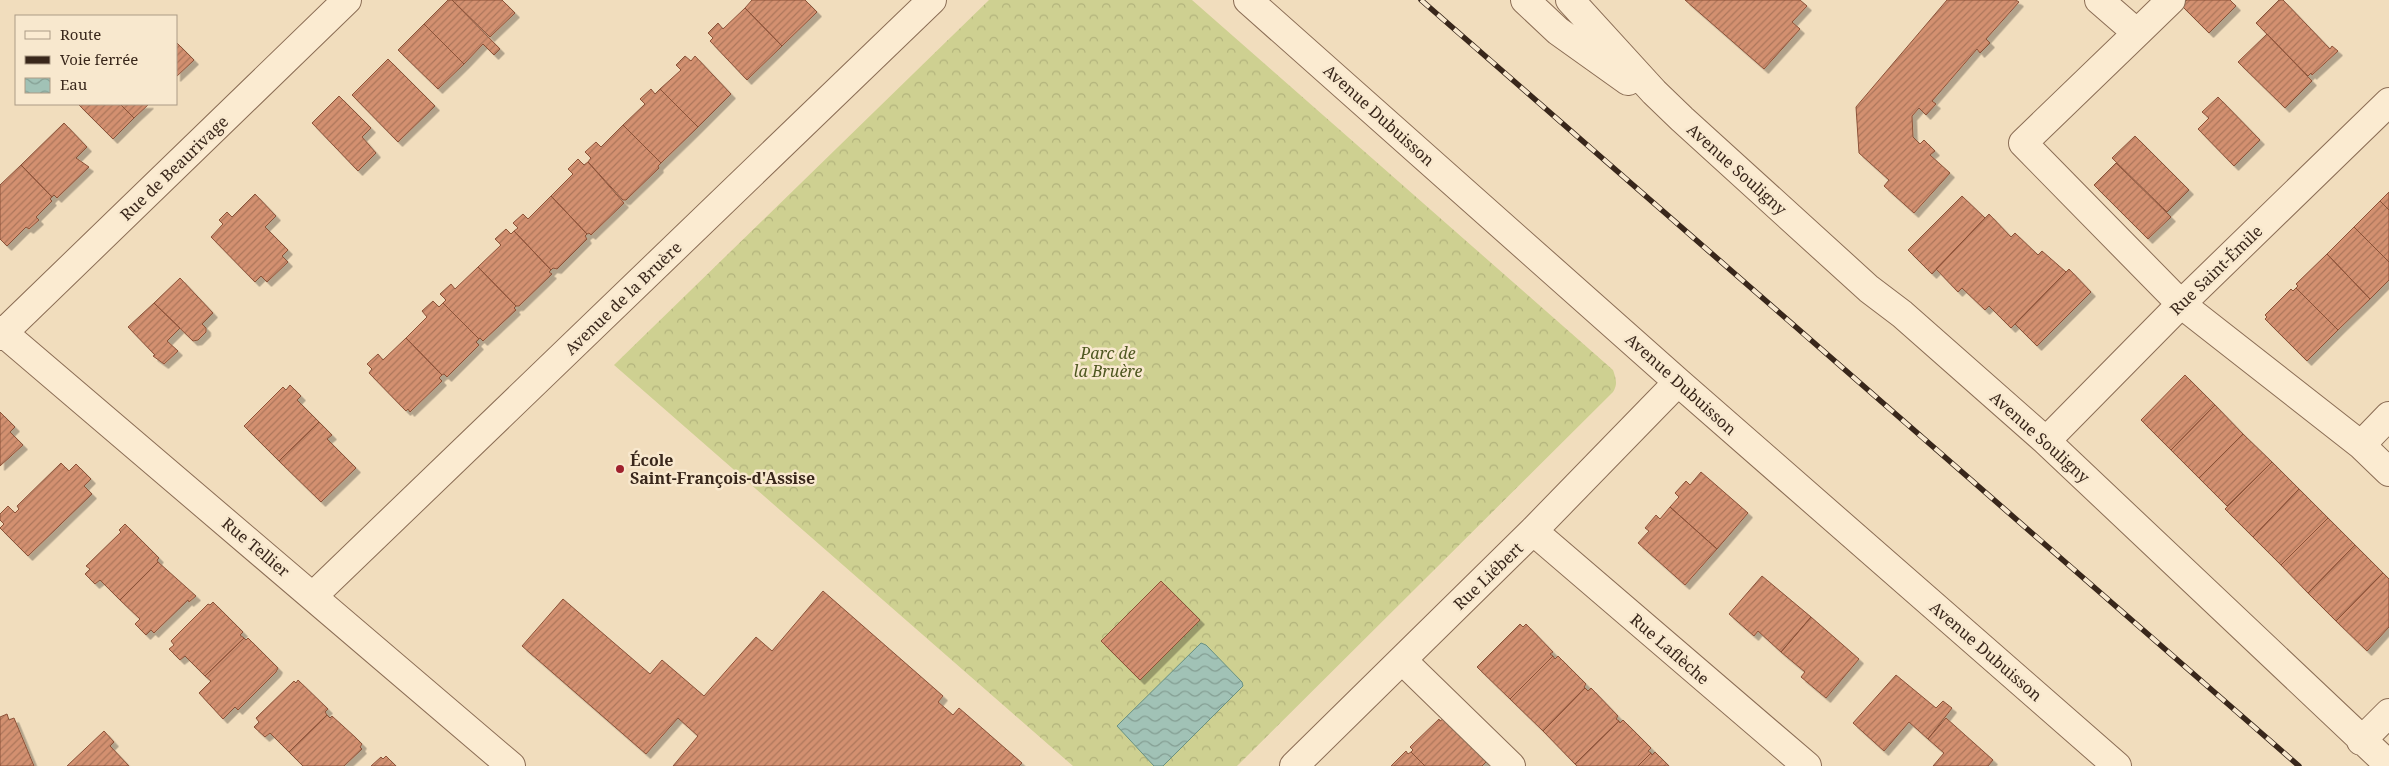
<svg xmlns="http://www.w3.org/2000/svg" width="2389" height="766" viewBox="0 0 2389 766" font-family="'Noto Serif',serif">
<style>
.forest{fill:url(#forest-crowns)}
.water{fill:url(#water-waves);stroke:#689183}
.building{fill:url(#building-hatch);stroke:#8c5239;filter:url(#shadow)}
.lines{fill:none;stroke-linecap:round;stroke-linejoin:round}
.minor-casing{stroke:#8b6d55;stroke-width:30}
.minor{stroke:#fbebd1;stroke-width:28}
.rail-casing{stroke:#39271b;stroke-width:5.5}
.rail{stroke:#f8e8ce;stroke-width:4;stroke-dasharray:11;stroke-linecap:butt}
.poi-dot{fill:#9f202d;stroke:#f8e8ce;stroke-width:2}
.labels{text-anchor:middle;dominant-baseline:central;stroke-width:5;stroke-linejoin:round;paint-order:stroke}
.street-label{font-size:16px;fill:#39271b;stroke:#f8e8ce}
.park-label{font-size:16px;font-style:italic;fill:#4e5720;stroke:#f8e8ce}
.poi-label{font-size:16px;font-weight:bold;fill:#39271b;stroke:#f8e8ce;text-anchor:start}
</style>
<defs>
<pattern id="forest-crowns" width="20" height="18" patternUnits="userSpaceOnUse" patternTransform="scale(1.25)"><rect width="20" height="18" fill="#ced091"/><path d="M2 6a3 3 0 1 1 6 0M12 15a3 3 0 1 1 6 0" fill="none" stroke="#b2b37c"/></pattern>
<pattern id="water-waves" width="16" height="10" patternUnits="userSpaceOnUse" patternTransform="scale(1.25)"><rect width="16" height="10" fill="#a1c2b6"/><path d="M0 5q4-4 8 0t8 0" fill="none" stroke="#849e93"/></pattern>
<pattern id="building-hatch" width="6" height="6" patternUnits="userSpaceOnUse" patternTransform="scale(1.25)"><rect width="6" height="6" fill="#d39070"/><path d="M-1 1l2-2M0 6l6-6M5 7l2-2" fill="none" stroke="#ac765b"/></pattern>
<filter id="shadow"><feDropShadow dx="4.5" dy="4.5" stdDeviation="0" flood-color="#0004"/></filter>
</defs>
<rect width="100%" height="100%" fill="#f1ddbd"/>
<!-- forest -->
<path class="forest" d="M 989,0 L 1192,0 L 1613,370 C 1616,379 1618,384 1613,392 L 1237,766 L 1073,766 L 614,365 Z"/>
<!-- water -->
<path class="water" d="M 1201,643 L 1206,645 L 1242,682 L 1243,686 L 1163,766 L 1154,766 L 1117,726 Z"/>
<!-- building -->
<path class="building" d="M 448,0 L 452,0 L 500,49 L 494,55 L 483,44 L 464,64 L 424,24 Z
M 452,0 L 502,0 L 515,13 L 490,37 Z
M 752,0 L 805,0 L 817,12 L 782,46 L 745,8 Z
M 1685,0 L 1800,0 L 1807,6 L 1792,22 L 1800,29 L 1764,69 Z
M 1947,0 L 2016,0 L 2019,2 L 1986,39 L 1990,43 L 1980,53 L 1977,49 L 1932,101 L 1936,104 L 1926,115 L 1919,108 L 1912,116 L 1913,137 L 1920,144 L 1924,140 L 1935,151 L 1930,155 L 1950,173 L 1914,213 L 1884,186 L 1889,180 L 1859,153 L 1856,107 Z
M 2187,0 L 2230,0 L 2236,6 L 2209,33 L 2181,5 Z
M 2279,0 L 2283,0 L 2330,49 L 2332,46 L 2338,51 L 2312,75 L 2311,73 L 2308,76 L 2256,23 Z
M 745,8 L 782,46 L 747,80 L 710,41 L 713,38 L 708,33 L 718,23 L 723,29 Z
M 424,24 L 464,64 L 438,89 L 398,50 Z
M 2267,34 L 2312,81 L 2285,108 L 2238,62 Z
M 176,42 L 194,60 L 176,77 Z
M 685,56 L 691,61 L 695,56 L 731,94 L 698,127 L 660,89 L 681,70 L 676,65 Z
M 388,59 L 435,106 L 398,142 L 352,95 Z
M 651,89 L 655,94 L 660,89 L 698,127 L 661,163 L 623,125 L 645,104 L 640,99 Z
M 339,96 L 371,128 L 362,137 L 376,153 L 358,171 L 312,123 Z
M 2218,97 L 2260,140 L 2234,166 L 2198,129 L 2209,118 L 2202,112 Z
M 78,104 L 120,104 L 134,118 L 113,139 Z
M 120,104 L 149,104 L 134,118 Z
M 64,123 L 87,147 L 76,158 L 89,167 L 57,198 L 54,195 L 52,197 L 21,165 Z
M 623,125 L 661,163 L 658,166 L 659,168 L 626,200 L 623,200 L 588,162 L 591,158 L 585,152 L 596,142 L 601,147 Z
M 2135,136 L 2189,190 L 2167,212 L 2112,158 Z
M 578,159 L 584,165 L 588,162 L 624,203 L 591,235 L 589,233 L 587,234 L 551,196 L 573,174 L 568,169 Z
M 2116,163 L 2171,217 L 2148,239 L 2094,185 Z
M 21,165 L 52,197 L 50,199 L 52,201 L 36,217 L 39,220 L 29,229 L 26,227 L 7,246 L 0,239 L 0,185 Z
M 2389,192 L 2389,210 L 2380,201 Z
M 255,194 L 276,216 L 265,227 L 288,250 L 282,256 L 288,262 L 267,282 L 261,276 L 255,282 L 211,237 L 223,224 L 219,220 L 227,212 L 232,217 Z
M 551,196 L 587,234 L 585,236 L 587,239 L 557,269 L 553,268 L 551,270 L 514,231 L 518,228 L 513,223 L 523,214 L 528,219 Z
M 1962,196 L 1985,218 L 1932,274 L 1908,250 Z
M 2380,201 L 2389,210 L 2389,262 L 2354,227 Z
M 1989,214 L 2011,237 L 2015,233 L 2038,255 L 2042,251 L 2066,272 L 2011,328 L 1989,306 L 1985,310 L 1962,288 L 1958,292 L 1936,269 Z
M 2354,227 L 2389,262 L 2389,280 L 2370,299 L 2327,254 Z
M 506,229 L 511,234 L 514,231 L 551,270 L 549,272 L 552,274 L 519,306 L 516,306 L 478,267 L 501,245 L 495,239 Z
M 2327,254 L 2370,299 L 2338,330 L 2296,288 L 2298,286 L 2296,284 Z
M 478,267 L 516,306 L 514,308 L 516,310 L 483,341 L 480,338 L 479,339 L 443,303 L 446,300 L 440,294 L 451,284 L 455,289 Z
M 2069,269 L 2091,292 L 2037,346 L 2015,324 Z
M 180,278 L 213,313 L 202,324 L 206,328 L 206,332 L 198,340 L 193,341 L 154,303 Z
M 2296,288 L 2338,330 L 2307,361 L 2265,319 L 2267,317 L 2265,315 L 2291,289 L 2293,291 Z
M 433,301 L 439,307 L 443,303 L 479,339 L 476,342 L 479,345 L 447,377 L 444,374 L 442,375 L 406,338 L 427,317 L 422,311 Z
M 154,303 L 180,328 L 167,341 L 178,351 L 164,364 L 153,356 L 155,355 L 128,327 Z
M 406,338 L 442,375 L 439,378 L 442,381 L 410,412 L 408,409 L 406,411 L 369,373 L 372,369 L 367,364 L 378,354 L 383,360 Z
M 2185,375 L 2215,405 L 2171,450 L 2141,420 Z
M 290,385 L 301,396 L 297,400 L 319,422 L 279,461 L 244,426 L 283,387 L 286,390 Z
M 2215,405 L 2243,434 L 2199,478 L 2171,450 Z
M 0,412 L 15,427 L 10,432 L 23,445 L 0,466 Z
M 319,422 L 332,435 L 327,439 L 356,468 L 321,502 L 279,461 Z
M 2243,434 L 2272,462 L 2227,506 L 2199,478 Z
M 2272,462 L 2299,489 L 2253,537 L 2225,509 Z
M 61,463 L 69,471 L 76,464 L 91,479 L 84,486 L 92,494 L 28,556 L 0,528 L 4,524 L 0,520 L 0,514 L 8,506 L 15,513 L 19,509 L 17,506 Z
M 1701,472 L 1748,513 L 1717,549 L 1670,507 L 1679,497 L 1675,493 L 1686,481 L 1690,485 Z
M 2299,489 L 2328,518 L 2281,565 L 2253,537 Z
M 1670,507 L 1717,549 L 1685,585 L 1638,543 L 1649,531 L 1645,528 L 1656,515 L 1660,519 Z
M 2328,518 L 2355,545 L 2308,593 L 2281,565 Z
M 125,524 L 159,558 L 157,560 L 158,562 L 120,600 L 100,580 L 95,584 L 85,574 L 90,569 L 86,566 L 121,532 L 119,530 Z
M 2355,545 L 2383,573 L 2336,621 L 2308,593 Z
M 158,562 L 196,596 L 189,602 L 188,600 L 154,633 L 151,630 L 146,635 L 135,624 L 140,619 L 120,600 Z
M 2383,573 L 2389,579 L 2389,627 L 2367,651 L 2336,621 Z
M 1762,576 L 1811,617 L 1781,652 L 1758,631 L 1754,636 L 1729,614 Z
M 1161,581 L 1200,620 L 1140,680 L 1101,641 Z
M 823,591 L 943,696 L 938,702 L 953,715 L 959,708 L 1022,763 L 1019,766 L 673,766 L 698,736 L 678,718 L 646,754 L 522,646 L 563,599 L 650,674 L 662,660 L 704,696 L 756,637 L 772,651 Z
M 213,602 L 243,632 L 240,635 L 244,638 L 205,676 L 185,656 L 180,660 L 169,649 L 174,645 L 171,641 L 208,604 L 210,605 Z
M 1811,617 L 1859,659 L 1826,698 L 1801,677 L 1805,672 L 1781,652 Z
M 1520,624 L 1523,627 L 1526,624 L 1553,652 L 1550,654 L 1553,656 L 1510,699 L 1477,667 Z
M 244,638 L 246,640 L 248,638 L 278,668 L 276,672 L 238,710 L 235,707 L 223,719 L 199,693 L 211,681 L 205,676 Z
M 1553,656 L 1555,659 L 1558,656 L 1586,684 L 1584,687 L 1585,688 L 1543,731 L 1510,699 Z
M 1896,675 L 1936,708 L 1943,701 L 1952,708 L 1928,739 L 1909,722 L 1884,751 L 1853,723 Z
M 298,680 L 328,709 L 325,712 L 327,715 L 289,752 L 270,733 L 265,737 L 254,727 L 259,722 L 256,718 L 294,681 L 296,683 Z
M 1585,688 L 1588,691 L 1591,688 L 1618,716 L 1616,719 L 1619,721 L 1575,764 L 1543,731 Z
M 7,714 L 9,720 L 14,718 L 34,766 L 0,766 L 0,717 Z
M 327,715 L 330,718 L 332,716 L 355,737 L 362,744 L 360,747 L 362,749 L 344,766 L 303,766 L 289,752 Z
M 1946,718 L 1993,760 L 1988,766 L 1933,766 L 1944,753 L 1928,739 Z
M 1439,719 L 1440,721 L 1443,719 L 1486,762 L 1482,766 L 1425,766 L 1411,752 L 1413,750 L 1410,747 Z
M 1623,720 L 1651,748 L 1648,751 L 1651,753 L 1638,766 L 1577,766 L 1575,764 L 1619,721 L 1620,723 Z
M 104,731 L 114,742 L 110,746 L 129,766 L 67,766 Z
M 1406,751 L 1408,754 L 1411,752 L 1425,766 L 1391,766 Z
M 1655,752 L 1669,766 L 1638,766 L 1651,753 L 1652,755 Z
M 386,756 L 396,766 L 371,766 L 381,757 L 383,759 Z"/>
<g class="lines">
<!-- minor casing -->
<g class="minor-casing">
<path id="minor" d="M 1248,0 L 1678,382 L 2117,766
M 1525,0 L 1558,31 L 1628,81
M 1570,0 L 1654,92 L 1682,119 L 1869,289 L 1902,314 L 2046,441 L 2389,765
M 2099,0 L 2137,33 L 2171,0
M 2137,33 L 2023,143 L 2181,304 L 2361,445 L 2389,472
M 0,330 L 511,766
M 0,336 L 347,0
M 2046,441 L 2181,304 L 2389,102
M 2361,445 L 2389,416
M 1533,531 L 1807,766
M 313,596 L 932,0
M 1402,660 L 1511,766
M 2361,741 L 2389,713
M 1294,766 L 1533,531 L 1678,382"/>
</g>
<!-- minor -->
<use href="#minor" class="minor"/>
<!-- rail casing -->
<g class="rail-casing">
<path id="rail" d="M 1421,0 L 2299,766"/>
</g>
<!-- rail -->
<use href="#rail" class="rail"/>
</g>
<!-- markers -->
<circle class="poi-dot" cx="620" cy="469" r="5"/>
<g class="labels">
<!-- street labels -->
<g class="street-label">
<text transform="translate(1379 115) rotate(42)">Avenue Dubuisson</text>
<text transform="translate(174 168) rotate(-44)">Rue de Beaurivage</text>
<text transform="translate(1737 169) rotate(42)">Avenue Souligny</text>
<text transform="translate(2216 270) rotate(-44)">Rue Saint-Émile</text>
<text transform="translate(623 298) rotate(-44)">Avenue de la Bruère</text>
<text transform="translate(1681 384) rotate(42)">Avenue Dubuisson</text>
<text transform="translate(2040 437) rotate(42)">Avenue Souligny</text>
<text transform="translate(256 547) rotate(40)">Rue Tellier</text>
<text transform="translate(1488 576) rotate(-44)">Rue Liébert</text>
<text transform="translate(1670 649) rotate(41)">Rue Laflèche</text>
<text transform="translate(1986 651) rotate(41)">Avenue Dubuisson</text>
</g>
<!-- park labels -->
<g class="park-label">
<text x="1108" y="353">Parc de<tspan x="1108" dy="18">la Bruère</tspan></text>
</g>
<!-- poi labels -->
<g class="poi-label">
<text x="630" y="460">École<tspan x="630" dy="18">Saint-François-d'Assise</tspan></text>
</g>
</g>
<!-- legend -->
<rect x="15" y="15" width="162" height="90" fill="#f8e8ce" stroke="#ac9b86"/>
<rect x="25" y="31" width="25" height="8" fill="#fbebd1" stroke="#ac9b86"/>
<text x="60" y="40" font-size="15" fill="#39271b">Route</text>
<rect x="25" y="56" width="25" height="8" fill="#39271b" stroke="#ac9b86"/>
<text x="60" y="65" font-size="15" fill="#39271b">Voie ferrée</text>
<rect x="25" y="78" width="25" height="15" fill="url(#water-waves)" stroke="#ac9b86"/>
<text x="60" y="90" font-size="15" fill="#39271b">Eau</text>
</svg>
